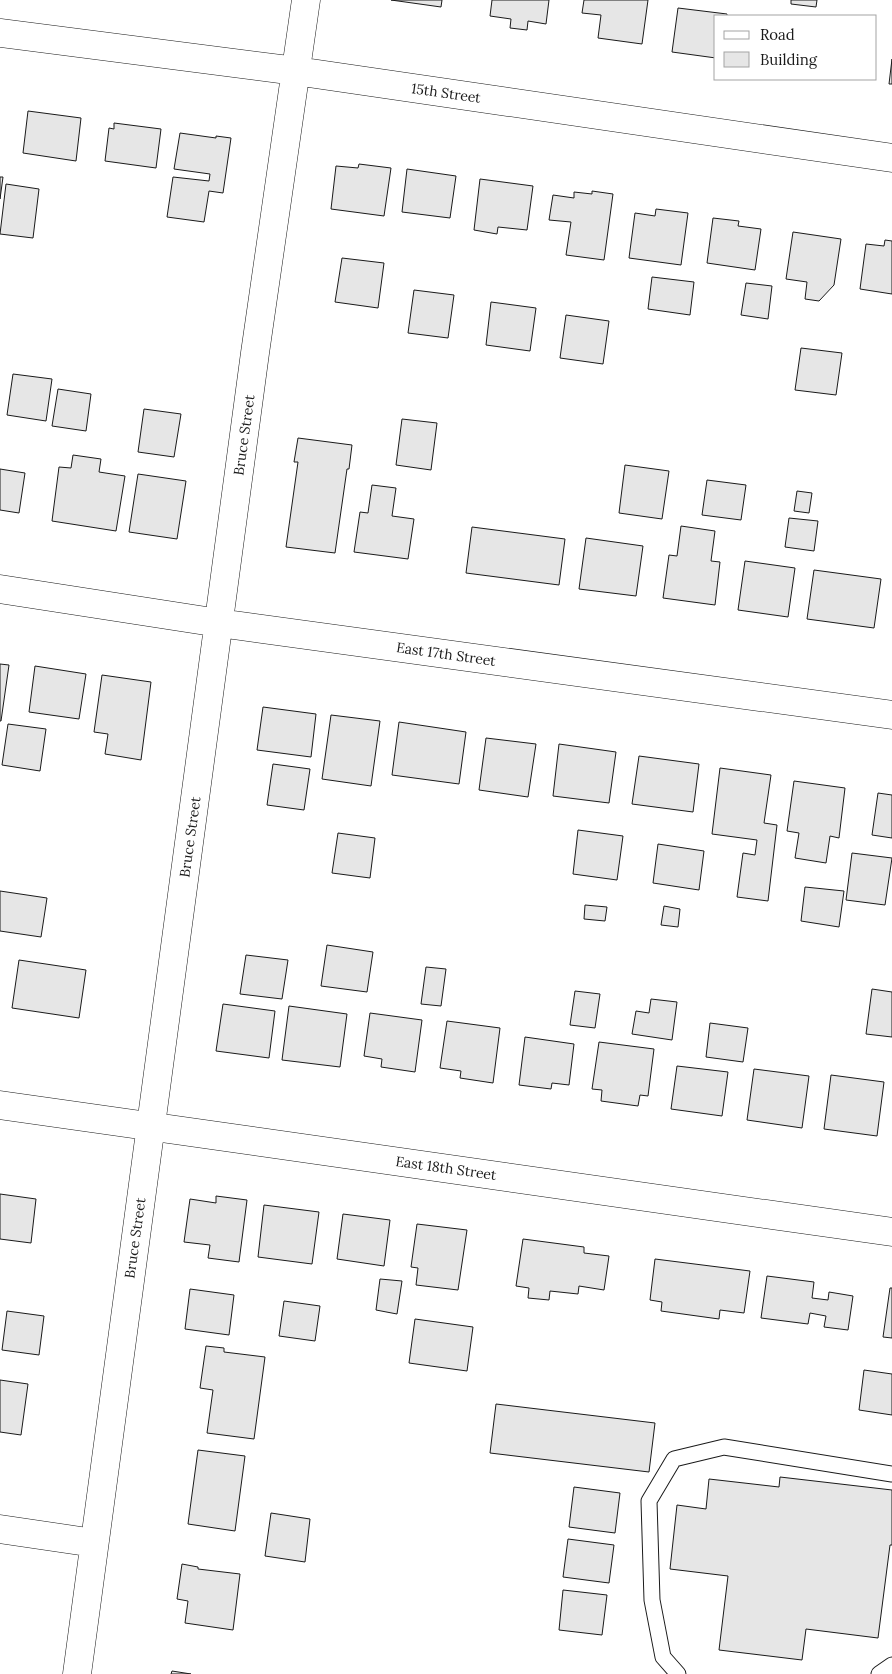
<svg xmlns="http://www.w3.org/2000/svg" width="892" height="1674" viewBox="0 0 892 1674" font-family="Lora,serif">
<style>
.building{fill:#e6e6e6;stroke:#1a1a1a}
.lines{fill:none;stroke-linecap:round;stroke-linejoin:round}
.service-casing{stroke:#1a1a1a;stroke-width:17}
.minor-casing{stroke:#1a1a1a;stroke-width:29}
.service{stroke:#fff;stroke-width:15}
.minor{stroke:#fff;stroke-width:28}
.labels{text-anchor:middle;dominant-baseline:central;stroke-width:4;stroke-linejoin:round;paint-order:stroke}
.street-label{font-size:14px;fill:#1a1a1a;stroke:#fff}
</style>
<rect width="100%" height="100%" fill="#fff"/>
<!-- building -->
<path class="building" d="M 391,0 L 442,0 L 441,7 Z
M 492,0 L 549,0 L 546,24 L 528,21 L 527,30 L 510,28 L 511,19 L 490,16 Z
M 584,0 L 648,0 L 642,44 L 598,38 L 601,15 L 582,13 Z
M 791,0 L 817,0 L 816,7 L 791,4 Z
M 678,8 L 727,14 L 727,16 L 716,16 L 716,58 L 672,52 Z
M 892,59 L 892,84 L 889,84 Z
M 28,111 L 81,118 L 76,161 L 23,153 Z
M 114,123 L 161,129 L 156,168 L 105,161 L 109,128 L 114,129 Z
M 180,133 L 216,138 L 216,136 L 231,138 L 223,193 L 209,191 L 204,222 L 167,217 L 173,177 L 209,181 L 210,174 L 174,169 Z
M 359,164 L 391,168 L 384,216 L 331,209 L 336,166 L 358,168 Z
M 407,169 L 456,176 L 450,218 L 402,212 Z
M 0,177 L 3,177 L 0,199 Z
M 480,179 L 533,186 L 527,230 L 498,227 L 497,234 L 474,230 Z
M 6,184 L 39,189 L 33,238 L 0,234 Z
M 592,191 L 613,194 L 604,260 L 566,255 L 571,222 L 549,220 L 553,195 L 574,198 L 574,192 L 592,194 Z
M 656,209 L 688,213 L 681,265 L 629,258 L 635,213 L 655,216 Z
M 713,218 L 739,221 L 738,226 L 761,229 L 755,270 L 707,263 Z
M 793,232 L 841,239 L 834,285 L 819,301 L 805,299 L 807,282 L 786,279 Z
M 885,240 L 892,241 L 892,294 L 860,289 L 866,244 L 884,246 Z
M 342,258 L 384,263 L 378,308 L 335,302 Z
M 652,277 L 694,282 L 690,315 L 648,309 Z
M 746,283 L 772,286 L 768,319 L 741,315 Z
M 414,290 L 454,295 L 448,338 L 408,333 Z
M 491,302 L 536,308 L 530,351 L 486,345 Z
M 566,315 L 609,321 L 603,364 L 560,358 Z
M 801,348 L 842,353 L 836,395 L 795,390 Z
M 13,374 L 52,379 L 46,421 L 7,415 Z
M 58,389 L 91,394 L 86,431 L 52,426 Z
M 144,409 L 181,414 L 174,457 L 138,452 Z
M 402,419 L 437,423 L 431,470 L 396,465 Z
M 298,438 L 352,445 L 349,469 L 347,469 L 335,553 L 286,547 L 298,462 L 294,462 Z
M 73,455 L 101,459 L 99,472 L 125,476 L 116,531 L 52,521 L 59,467 L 71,468 Z
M 625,465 L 669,471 L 662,519 L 619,513 Z
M 0,469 L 25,473 L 19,513 L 0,510 Z
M 138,474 L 186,481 L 177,539 L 129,532 Z
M 707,480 L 746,485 L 741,520 L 702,515 Z
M 372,485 L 396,488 L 392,516 L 414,519 L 408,559 L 354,552 L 360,512 L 368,513 Z
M 797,491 L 812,493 L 809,513 L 794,511 Z
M 789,518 L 818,521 L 814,551 L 785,547 Z
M 681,526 L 715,531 L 711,561 L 720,562 L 715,605 L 663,598 L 669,555 L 677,556 Z
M 472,527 L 565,539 L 559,585 L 466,573 Z
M 586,538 L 643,546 L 636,596 L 579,589 Z
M 745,561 L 795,568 L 788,617 L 738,610 Z
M 814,570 L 881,579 L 874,628 L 807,619 Z
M 0,664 L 9,665 L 1,721 L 0,721 Z
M 35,666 L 86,674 L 79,719 L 29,712 Z
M 102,675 L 151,682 L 141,760 L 105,754 L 108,734 L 94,732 Z
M 263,707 L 316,714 L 311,757 L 257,750 Z
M 331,715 L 380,721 L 371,786 L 322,779 Z
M 399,722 L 466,732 L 459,784 L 392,775 Z
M 8,724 L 46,729 L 40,771 L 2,765 Z
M 486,738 L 536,744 L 528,797 L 479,790 Z
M 559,744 L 616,752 L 609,803 L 553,796 Z
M 639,756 L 699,764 L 693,812 L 632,804 Z
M 273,764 L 310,769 L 304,810 L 267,805 Z
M 720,768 L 771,775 L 764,823 L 777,825 L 768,901 L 737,897 L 743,853 L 755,855 L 757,840 L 712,834 Z
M 794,781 L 845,788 L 839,838 L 830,836 L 826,863 L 795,858 L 799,833 L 787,831 Z
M 878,793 L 892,795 L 892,838 L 872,835 Z
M 578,830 L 623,836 L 617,880 L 573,874 Z
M 338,833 L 375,838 L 370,878 L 332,873 Z
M 658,844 L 704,851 L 699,890 L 653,883 Z
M 852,853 L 892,858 L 885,905 L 846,900 Z
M 805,887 L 844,891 L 839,927 L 801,921 Z
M 0,891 L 47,898 L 41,937 L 0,931 Z
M 585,905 L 607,907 L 605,921 L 584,919 Z
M 664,906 L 680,909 L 678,927 L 661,925 Z
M 327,945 L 373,952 L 367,992 L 321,986 Z
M 246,955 L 288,960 L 282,999 L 240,994 Z
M 19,960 L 86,970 L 79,1018 L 12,1008 Z
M 426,967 L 446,969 L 441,1006 L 421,1004 Z
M 872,989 L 892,992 L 892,1037 L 866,1034 Z
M 575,991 L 600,994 L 595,1028 L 570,1025 Z
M 651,999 L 677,1002 L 672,1040 L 632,1034 L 636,1011 L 649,1013 Z
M 223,1004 L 275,1011 L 269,1058 L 216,1051 Z
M 289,1006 L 347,1014 L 340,1067 L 282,1060 Z
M 370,1013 L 422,1020 L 415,1072 L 381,1067 L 382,1059 L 364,1056 Z
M 447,1021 L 500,1028 L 493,1083 L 460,1078 L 461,1071 L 440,1068 Z
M 710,1023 L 748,1028 L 743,1062 L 706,1057 Z
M 525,1037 L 574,1044 L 569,1085 L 552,1083 L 551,1089 L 519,1085 Z
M 599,1042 L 654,1049 L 648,1096 L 640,1095 L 638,1106 L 601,1101 L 602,1090 L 592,1089 Z
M 677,1066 L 728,1072 L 722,1116 L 671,1109 Z
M 754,1069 L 809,1076 L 802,1128 L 747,1120 Z
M 831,1075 L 884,1082 L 877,1136 L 824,1129 Z
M 0,1194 L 36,1199 L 31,1243 L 0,1239 Z
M 216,1196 L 247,1200 L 239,1262 L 208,1258 L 210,1245 L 184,1242 L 190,1199 L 216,1203 Z
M 264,1205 L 319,1212 L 312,1264 L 258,1257 Z
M 343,1214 L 390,1220 L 384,1266 L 337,1259 Z
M 417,1224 L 467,1230 L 458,1290 L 416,1285 L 418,1268 L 411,1267 Z
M 523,1239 L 584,1247 L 584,1253 L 609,1256 L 604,1290 L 579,1286 L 578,1294 L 550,1291 L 549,1300 L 528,1298 L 529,1288 L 516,1286 Z
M 655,1259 L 750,1271 L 744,1313 L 720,1310 L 719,1319 L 661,1311 L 662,1302 L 650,1300 Z
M 767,1276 L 814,1282 L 812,1298 L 828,1300 L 829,1292 L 853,1296 L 848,1330 L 824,1327 L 826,1316 L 810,1313 L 808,1324 L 761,1318 Z
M 380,1279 L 402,1281 L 397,1314 L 376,1310 Z
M 890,1288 L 892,1288 L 892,1338 L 883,1337 Z
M 190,1289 L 234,1295 L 229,1335 L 185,1329 Z
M 284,1301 L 320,1306 L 315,1341 L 279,1336 Z
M 7,1311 L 44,1316 L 39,1355 L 2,1350 Z
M 415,1319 L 473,1327 L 467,1371 L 409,1363 Z
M 206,1346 L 224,1348 L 224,1352 L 265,1357 L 254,1439 L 207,1433 L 213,1390 L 200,1388 Z
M 864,1370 L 892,1374 L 892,1415 L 859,1410 Z
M 0,1380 L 28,1384 L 21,1435 L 0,1432 Z
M 496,1404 L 655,1423 L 649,1472 L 490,1453 Z
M 198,1450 L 245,1456 L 235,1531 L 188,1524 Z
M 780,1477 L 892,1490 L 892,1545 L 890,1545 L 878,1638 L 806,1629 L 802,1660 L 719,1650 L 728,1576 L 670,1569 L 677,1505 L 706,1509 L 709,1479 L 779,1487 Z
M 574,1487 L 620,1493 L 615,1533 L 569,1527 Z
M 271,1513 L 310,1519 L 305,1562 L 265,1556 Z
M 568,1539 L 614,1545 L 609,1583 L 563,1577 Z
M 182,1564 L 198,1567 L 198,1569 L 240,1574 L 233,1630 L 185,1623 L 188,1601 L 177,1599 Z
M 563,1590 L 607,1595 L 602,1635 L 559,1630 Z
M 172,1671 L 191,1674 L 171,1674 Z"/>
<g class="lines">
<!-- service casing -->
<g class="service-casing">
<path id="service" d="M 678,1674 L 663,1657 L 652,1600 L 649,1501 L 674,1459 L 724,1447 L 892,1474
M 879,1674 L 892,1665"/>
</g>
<!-- minor casing -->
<g class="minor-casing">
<path id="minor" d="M 0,33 L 296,71 L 892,158
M 0,589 L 219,623 L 892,715
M 0,1105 L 892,1232
M 0,1529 L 94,1543
M 77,1674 L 255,353 L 306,0"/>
</g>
<!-- service -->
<use href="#service" class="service"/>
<!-- minor -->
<use href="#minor" class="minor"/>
</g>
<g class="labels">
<!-- street labels -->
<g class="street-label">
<text transform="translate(446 93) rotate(8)">15th Street</text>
<text transform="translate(244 435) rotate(-82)">Bruce Street</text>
<text transform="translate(446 654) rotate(8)">East 17th Street</text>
<text transform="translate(190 837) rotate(-82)">Bruce Street</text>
<text transform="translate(446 1168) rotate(8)">East 18th Street</text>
<text transform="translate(135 1238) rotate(-82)">Bruce Street</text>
</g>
</g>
<!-- legend -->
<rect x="714" y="15" width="162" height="65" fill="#ffffff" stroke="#a3a3a3"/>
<rect x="724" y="31" width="25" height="8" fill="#ffffff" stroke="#a3a3a3"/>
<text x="760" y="40" font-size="15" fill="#1a1a1a">Road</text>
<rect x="724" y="52" width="25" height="15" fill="#e6e6e6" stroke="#a3a3a3"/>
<text x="760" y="65" font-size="15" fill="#1a1a1a">Building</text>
</svg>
